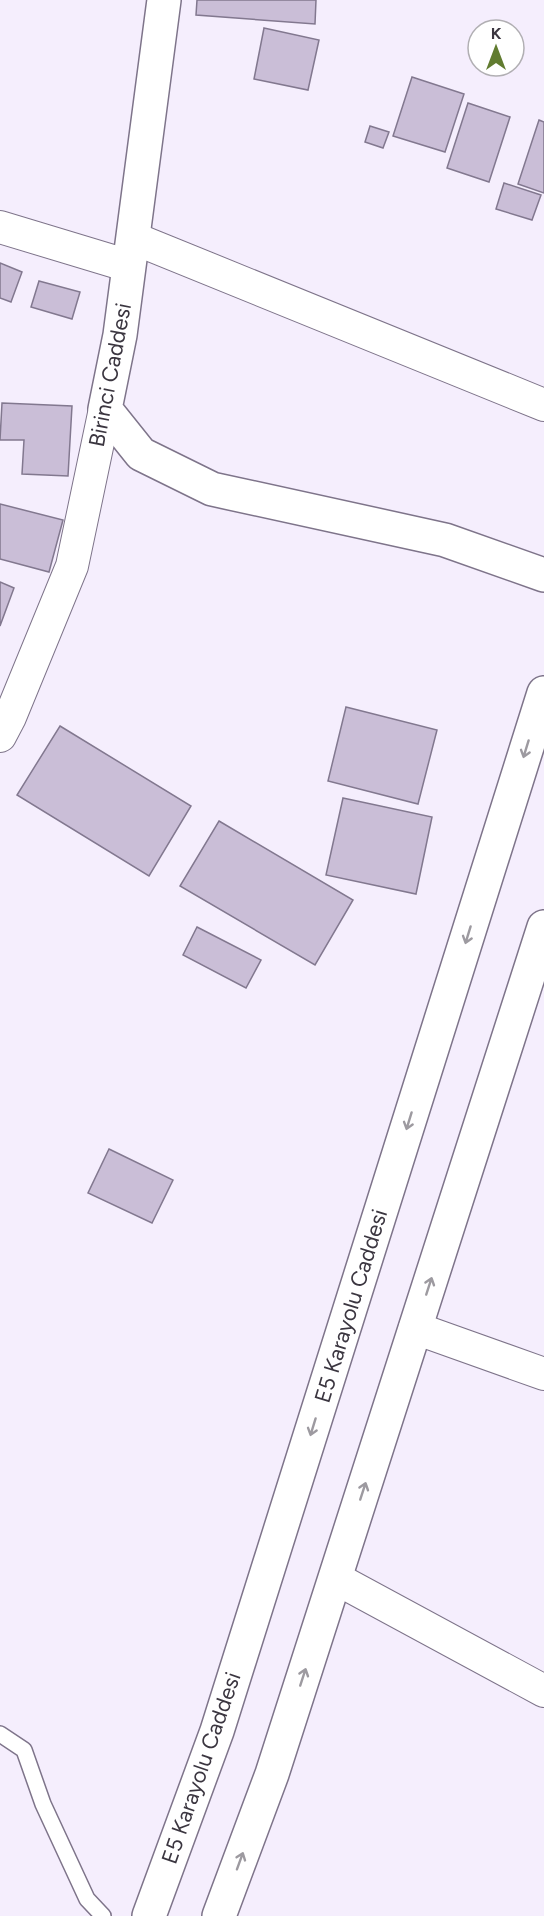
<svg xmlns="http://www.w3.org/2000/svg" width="544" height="1916" viewBox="0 0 544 1916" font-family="Figtree,sans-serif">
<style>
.building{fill:#cabed7;stroke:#82788f;stroke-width:1.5}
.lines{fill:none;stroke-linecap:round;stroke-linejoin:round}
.lane-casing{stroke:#7e748a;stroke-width:18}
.street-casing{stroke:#7e748a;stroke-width:34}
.secondary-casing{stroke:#7e748a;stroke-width:36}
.highway-casing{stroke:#7e748a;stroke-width:36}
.lane{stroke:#fff;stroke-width:15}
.street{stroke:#fff;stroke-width:32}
.secondary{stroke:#fff;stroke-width:33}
.highway{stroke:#fff;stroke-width:33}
.oneway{stroke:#9d9aa0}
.labels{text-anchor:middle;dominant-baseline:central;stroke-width:6;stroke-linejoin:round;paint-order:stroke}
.street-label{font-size:22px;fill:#3b3640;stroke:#fff}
</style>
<rect width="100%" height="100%" fill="#f5eefd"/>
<!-- building -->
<path class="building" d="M 197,0 L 316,0 L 315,24 L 196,15 Z
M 264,28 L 319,40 L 308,90 L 254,79 Z
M 412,77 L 464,94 L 445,152 L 393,136 Z
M 468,103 L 510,117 L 489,182 L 447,168 Z
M 539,120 L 544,122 L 544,193 L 518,184 Z
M 370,126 L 389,132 L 383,148 L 365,142 Z
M 504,183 L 541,195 L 532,220 L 496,209 Z
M 0,263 L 22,272 L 11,302 L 0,298 Z
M 39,281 L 80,292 L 72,319 L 31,307 Z
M 2,403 L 72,406 L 68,476 L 22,474 L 24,440 L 0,440 Z
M 0,504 L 63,520 L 49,572 L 0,559 Z
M 0,582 L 14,588 L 0,626 Z
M 346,707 L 437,730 L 418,804 L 328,781 Z
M 60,726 L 191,806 L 149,876 L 17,795 Z
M 343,798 L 432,817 L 416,894 L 326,875 Z
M 219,821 L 353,900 L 315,965 L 180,886 Z
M 197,927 L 261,960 L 246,988 L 183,955 Z
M 109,1149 L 173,1180 L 152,1223 L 88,1193 Z"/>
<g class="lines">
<!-- lane casing -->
<g class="lane-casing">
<path id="lane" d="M 0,1734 L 24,1750 L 43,1804 L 87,1899 L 103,1916"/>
</g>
<!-- street casing -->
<g class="street-casing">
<path id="street" d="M 0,227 L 129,266
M 133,238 L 544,405
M 0,736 L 10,717 L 72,566 L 105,409
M 415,1328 L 544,1374
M 335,1578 L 544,1691"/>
</g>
<!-- secondary casing -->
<g class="secondary-casing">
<path id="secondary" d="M 164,0 L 120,335 L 105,409 L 141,454 L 212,489 L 445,540 L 544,575"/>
</g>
<!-- highway casing -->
<g class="highway-casing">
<path id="highway" d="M 149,1916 L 217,1731 L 544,693
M 219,1916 L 272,1774 L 544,927"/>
</g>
<!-- lane -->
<use href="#lane" class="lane"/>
<!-- street -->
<use href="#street" class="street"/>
<!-- secondary -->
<use href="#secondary" class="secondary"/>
<!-- highway -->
<use href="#highway" class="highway"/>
</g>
<!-- one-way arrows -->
<defs><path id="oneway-shaft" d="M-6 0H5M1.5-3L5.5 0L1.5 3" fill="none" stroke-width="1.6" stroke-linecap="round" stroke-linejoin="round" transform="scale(1.5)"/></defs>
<g class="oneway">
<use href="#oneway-shaft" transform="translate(526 749) rotate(107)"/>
<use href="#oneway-shaft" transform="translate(468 935) rotate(107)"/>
<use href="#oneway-shaft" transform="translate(409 1121) rotate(107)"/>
<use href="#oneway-shaft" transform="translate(429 1286) rotate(-72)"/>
<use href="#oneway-shaft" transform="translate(313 1427) rotate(107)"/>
<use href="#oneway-shaft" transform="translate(363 1491) rotate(-72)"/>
<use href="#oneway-shaft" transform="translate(303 1677) rotate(-72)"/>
<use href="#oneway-shaft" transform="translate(240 1861) rotate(-70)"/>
</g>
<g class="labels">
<!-- street labels -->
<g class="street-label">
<text transform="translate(110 375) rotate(-79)">Birinci Caddesi</text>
<text transform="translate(351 1306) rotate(-73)">E5 Karayolu Caddesi</text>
<text transform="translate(201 1768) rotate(-71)">E5 Karayolu Caddesi</text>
</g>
</g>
<!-- north arrow -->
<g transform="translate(496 48)"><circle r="28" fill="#ffffff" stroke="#b1afb3" stroke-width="1.5"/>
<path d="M0-4.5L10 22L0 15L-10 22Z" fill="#617c30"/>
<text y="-9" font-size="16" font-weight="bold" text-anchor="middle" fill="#3b3640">K</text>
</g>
</svg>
